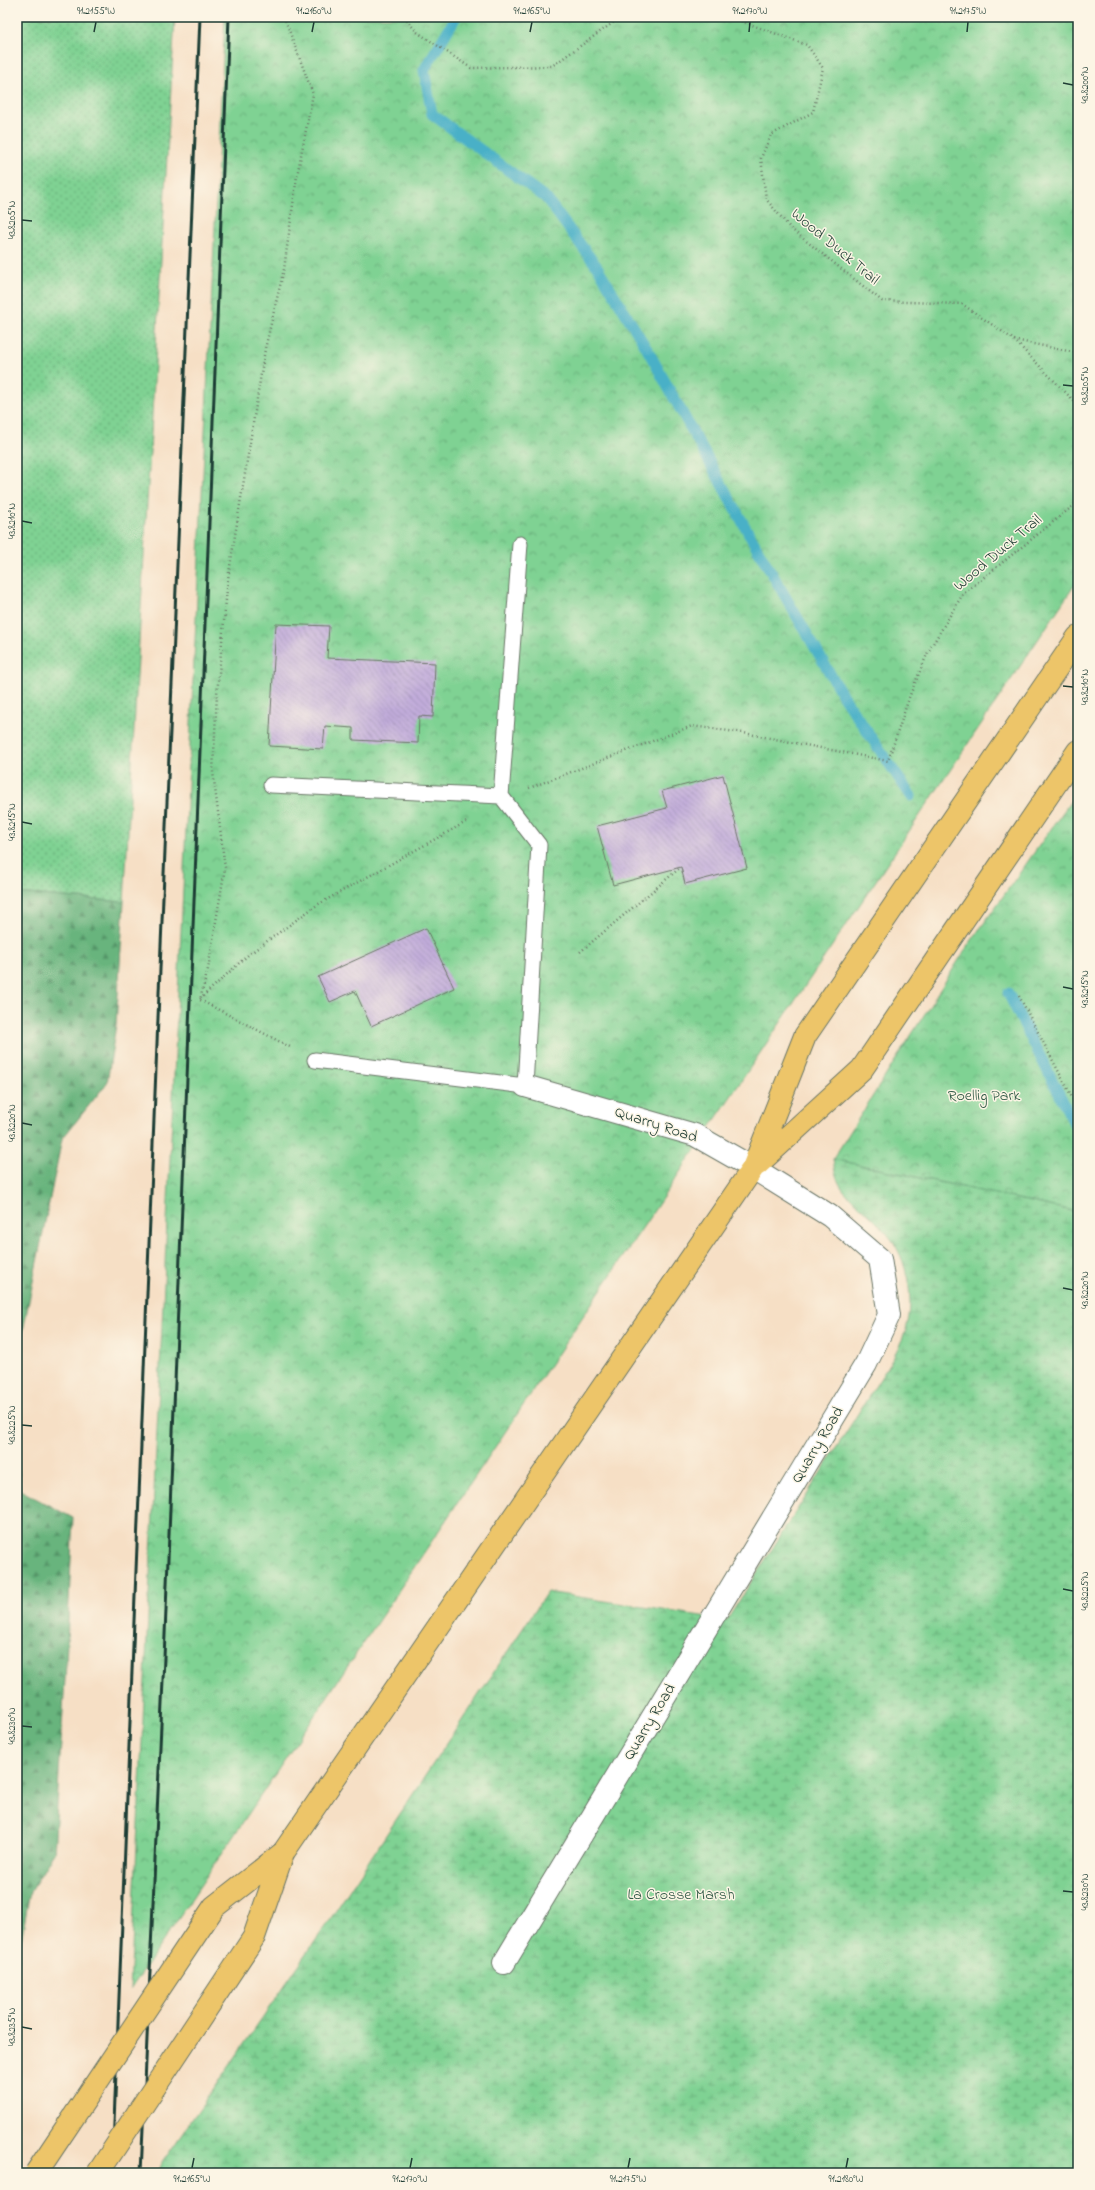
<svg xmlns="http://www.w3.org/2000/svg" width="1095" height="2190" viewBox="0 0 1095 2190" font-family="'Indie Flower',sans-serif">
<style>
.grass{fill:url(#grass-dots);stroke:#4f8864}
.forest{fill:url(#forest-firs);stroke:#437858}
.wetland{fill:url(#wetland-marsh);stroke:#4f8864}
.park{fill:url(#park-crowns);stroke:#4f8864}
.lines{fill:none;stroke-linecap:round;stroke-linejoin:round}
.stream{stroke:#49b0c7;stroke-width:11}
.building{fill:url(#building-back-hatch)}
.lane-casing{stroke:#6a7667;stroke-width:17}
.street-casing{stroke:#6a7667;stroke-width:24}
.primary-casing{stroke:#6a7667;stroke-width:24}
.path{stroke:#6a7667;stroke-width:2.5;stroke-dasharray:1 3;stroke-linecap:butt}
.lane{stroke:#fff;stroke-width:15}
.street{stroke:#fff;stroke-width:22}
.primary{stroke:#edc569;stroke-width:22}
.rail{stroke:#1f3d34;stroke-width:3}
.primary-bridge-casing{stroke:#6a7667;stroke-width:24;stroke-linecap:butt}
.primary-bridge{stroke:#edc569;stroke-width:22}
.ticks{fill:none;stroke:#1f3d34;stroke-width:1.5}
.labels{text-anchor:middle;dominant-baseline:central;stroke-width:3;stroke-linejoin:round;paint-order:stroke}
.street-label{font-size:16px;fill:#1f3d34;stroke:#fcf5e5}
.park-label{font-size:16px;fill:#325b47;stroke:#fcf5e5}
.neatline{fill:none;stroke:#1f3d34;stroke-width:1.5}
.ticks-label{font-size:10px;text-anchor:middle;fill:#1f3d34}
</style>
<defs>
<pattern id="grass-dots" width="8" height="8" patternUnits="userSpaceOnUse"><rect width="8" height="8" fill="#7fd293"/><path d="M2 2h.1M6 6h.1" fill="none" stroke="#67ac79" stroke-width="1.8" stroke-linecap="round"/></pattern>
<pattern id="forest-firs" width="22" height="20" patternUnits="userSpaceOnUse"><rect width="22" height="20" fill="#67b47d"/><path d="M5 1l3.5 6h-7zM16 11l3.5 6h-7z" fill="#549467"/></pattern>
<pattern id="wetland-marsh" width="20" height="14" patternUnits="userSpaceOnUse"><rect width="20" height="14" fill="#7fd293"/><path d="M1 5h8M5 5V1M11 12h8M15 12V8" fill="none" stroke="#67ac79"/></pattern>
<pattern id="park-crowns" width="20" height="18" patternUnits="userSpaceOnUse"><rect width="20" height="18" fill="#7fd293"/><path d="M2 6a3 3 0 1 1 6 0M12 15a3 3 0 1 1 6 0" fill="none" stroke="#67ac79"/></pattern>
<pattern id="building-back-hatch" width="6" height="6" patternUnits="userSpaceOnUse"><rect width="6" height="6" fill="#c1acda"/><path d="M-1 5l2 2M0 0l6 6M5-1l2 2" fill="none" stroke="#9c8db2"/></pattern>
</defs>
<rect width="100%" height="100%" fill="#fcf5e5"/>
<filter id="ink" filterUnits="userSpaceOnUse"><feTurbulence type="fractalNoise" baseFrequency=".025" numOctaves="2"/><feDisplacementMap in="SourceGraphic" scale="8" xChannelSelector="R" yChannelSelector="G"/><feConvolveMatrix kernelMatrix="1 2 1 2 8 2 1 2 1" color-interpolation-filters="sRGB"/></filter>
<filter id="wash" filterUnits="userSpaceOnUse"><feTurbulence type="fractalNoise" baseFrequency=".012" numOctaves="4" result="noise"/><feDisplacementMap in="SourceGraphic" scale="16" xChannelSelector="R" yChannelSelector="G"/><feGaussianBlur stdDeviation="0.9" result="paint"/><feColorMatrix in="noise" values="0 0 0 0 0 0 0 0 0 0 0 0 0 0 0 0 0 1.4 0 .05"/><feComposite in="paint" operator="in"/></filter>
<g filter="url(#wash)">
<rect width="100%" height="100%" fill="#f6dfc5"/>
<!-- grass -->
<path class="grass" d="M 17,17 L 175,17 L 124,902 L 17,893 Z"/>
<!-- forest -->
<path class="forest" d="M 17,893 L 124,902 L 116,1025 L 107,1083 L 62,1139 L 17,1360 Z
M 17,1449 L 20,1490 L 73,1518 L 66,1664 L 54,1853 L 30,1892 L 17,1963 Z"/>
<!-- wetland -->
<path class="wetland" d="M 833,1159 L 1078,1212 L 1078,2173 L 155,2173 L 325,1927 L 547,1592 L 727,1620 L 892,1360 C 897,1349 904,1338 907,1326 C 914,1300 908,1266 894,1243 C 886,1231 873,1219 863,1209 C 843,1190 837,1189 833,1159 Z"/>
<!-- park -->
<path class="park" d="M 225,17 L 1078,17 L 1078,580 L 130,1990 Z
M 1078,791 L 1078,1212 L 833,1159 L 967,947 Z"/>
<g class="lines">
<!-- stream -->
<path class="stream" d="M 456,17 L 424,70 L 432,114 L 546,198 L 598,268 L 647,349 L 753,541 L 843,696 L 911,796
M 1008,993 L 1078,1131"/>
</g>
<g id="blocks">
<!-- building -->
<path class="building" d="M 276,624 L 329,626 L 327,658 L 435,663 L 433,717 L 419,716 L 418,743 L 353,740 L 353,728 L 325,726 L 323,749 L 269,746 Z
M 723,775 L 747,868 L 685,884 L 681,867 L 613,885 L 597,826 L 667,808 L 662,791 Z
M 426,928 L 454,988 L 371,1026 L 355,991 L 330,1002 L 318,977 Z"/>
</g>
</g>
<g filter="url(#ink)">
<use href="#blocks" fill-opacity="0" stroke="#6a7667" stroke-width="1"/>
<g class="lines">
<!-- lane casing -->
<g class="lane-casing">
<path id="lane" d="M 271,785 L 501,796
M 315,1060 L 525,1086 L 539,845 L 501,796 L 520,544"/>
</g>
<!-- street casing -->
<g class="street-casing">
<path id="street" d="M 504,1963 L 866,1364 L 889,1315 L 880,1259 L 830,1216 L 753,1168 L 695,1135 L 525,1086"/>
</g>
<!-- primary casing -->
<g class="primary-casing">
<path id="primary" d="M 757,1165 L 862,1069 L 1078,751
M 283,1853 L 753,1168 L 805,1036 L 1078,637"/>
</g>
<!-- path -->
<path class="path" d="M 284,17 L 313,94 L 297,176 L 284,269 L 265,349 L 228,579 L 217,694 L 213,772 L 225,868 L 208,969 L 200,1000 L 292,1048
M 404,17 L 417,32 L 471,68 L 552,66 L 614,22 L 614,17
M 730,17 L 807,45 L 823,68 L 813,112 L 771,135 L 761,158 L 766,199 L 791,229 L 882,301 L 962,304 L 1013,339 L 1078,405
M 1014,340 L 1078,353
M 529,788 L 692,726 L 744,733 L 888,761 L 910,695 L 928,652 L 963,594 L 1078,502
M 580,952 L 681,867
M 1019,996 L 1073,1099 L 1078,1104
M 200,999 L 248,955 L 317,905 L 466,822"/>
<!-- lane -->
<use href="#lane" class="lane"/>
<!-- street -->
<use href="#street" class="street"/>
<!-- primary -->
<use href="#primary" class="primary"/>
<!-- rail -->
<path class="rail" d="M 112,2173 L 159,993 L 200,17
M 141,2173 L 165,1635 L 229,17"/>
<!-- primary-bridge casing -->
<g class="primary-bridge-casing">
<path id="primary-bridge" d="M 36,2173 L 214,1907 L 283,1853
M 98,2173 L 254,1937 L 283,1853"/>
</g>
<!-- primary-bridge -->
<use href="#primary-bridge" class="primary-bridge"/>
</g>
</g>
<!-- ticks -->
<path class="ticks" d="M 94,32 L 96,22M 312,32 L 314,22M 530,32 L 532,22M 749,32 L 750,22M 967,32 L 968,22M 1063,83 L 1073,85M 22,220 L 32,221M 1063,385 L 1073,386M 22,521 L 32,523M 1063,686 L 1073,687M 22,822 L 32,824M 1063,987 L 1073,989M 22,1123 L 32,1125M 1063,1288 L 1073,1290M 22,1425 L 32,1426M 1063,1589 L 1073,1591M 22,1726 L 32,1727M 1063,1891 L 1073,1892M 22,2027 L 32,2029M 192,2168 L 194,2158M 410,2168 L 412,2158M 628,2168 L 630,2158M 846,2168 L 848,2158"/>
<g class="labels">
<!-- street labels -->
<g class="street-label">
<text transform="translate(835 247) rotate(40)">Wood Duck Trail</text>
<text transform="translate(998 553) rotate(-40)">Wood Duck Trail</text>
<text transform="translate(656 1125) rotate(18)">Quarry Road</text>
<text transform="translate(818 1445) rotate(-59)">Quarry Road</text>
<text transform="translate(650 1722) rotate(-59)">Quarry Road</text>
</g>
<!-- park labels -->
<g class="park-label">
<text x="984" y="1096">Roellig Park</text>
<text x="681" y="1895">La Crosse Marsh</text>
</g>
</g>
<!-- margin -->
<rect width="1095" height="2190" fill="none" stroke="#fcf5e5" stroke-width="44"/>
<rect x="22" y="22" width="1051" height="2146" class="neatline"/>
<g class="ticks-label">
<text x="96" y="14">91.2155°W</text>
<text x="314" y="14">91.2160°W</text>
<text x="532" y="14">91.2165°W</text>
<text x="750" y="14">91.2170°W</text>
<text x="968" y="14">91.2175°W</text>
<text transform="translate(1084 85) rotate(-90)" y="4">43.8200°N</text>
<text transform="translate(11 220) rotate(-90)" y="4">43.8205°N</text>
<text transform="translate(1084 386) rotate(-90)" y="4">43.8205°N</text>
<text transform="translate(11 521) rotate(-90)" y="4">43.8210°N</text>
<text transform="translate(1084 687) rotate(-90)" y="4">43.8210°N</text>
<text transform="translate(11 822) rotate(-90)" y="4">43.8215°N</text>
<text transform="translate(1084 989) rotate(-90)" y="4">43.8215°N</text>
<text transform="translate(11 1123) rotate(-90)" y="4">43.8220°N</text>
<text transform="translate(1084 1290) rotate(-90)" y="4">43.8220°N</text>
<text transform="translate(11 1425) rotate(-90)" y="4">43.8225°N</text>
<text transform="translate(1084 1591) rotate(-90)" y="4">43.8225°N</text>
<text transform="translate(11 1726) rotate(-90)" y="4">43.8230°N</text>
<text transform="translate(1084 1892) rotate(-90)" y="4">43.8230°N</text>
<text transform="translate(11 2027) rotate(-90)" y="4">43.8235°N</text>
<text x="192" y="2182">91.2165°W</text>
<text x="410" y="2182">91.2170°W</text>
<text x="628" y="2182">91.2175°W</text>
<text x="846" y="2182">91.2180°W</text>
</g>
</svg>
